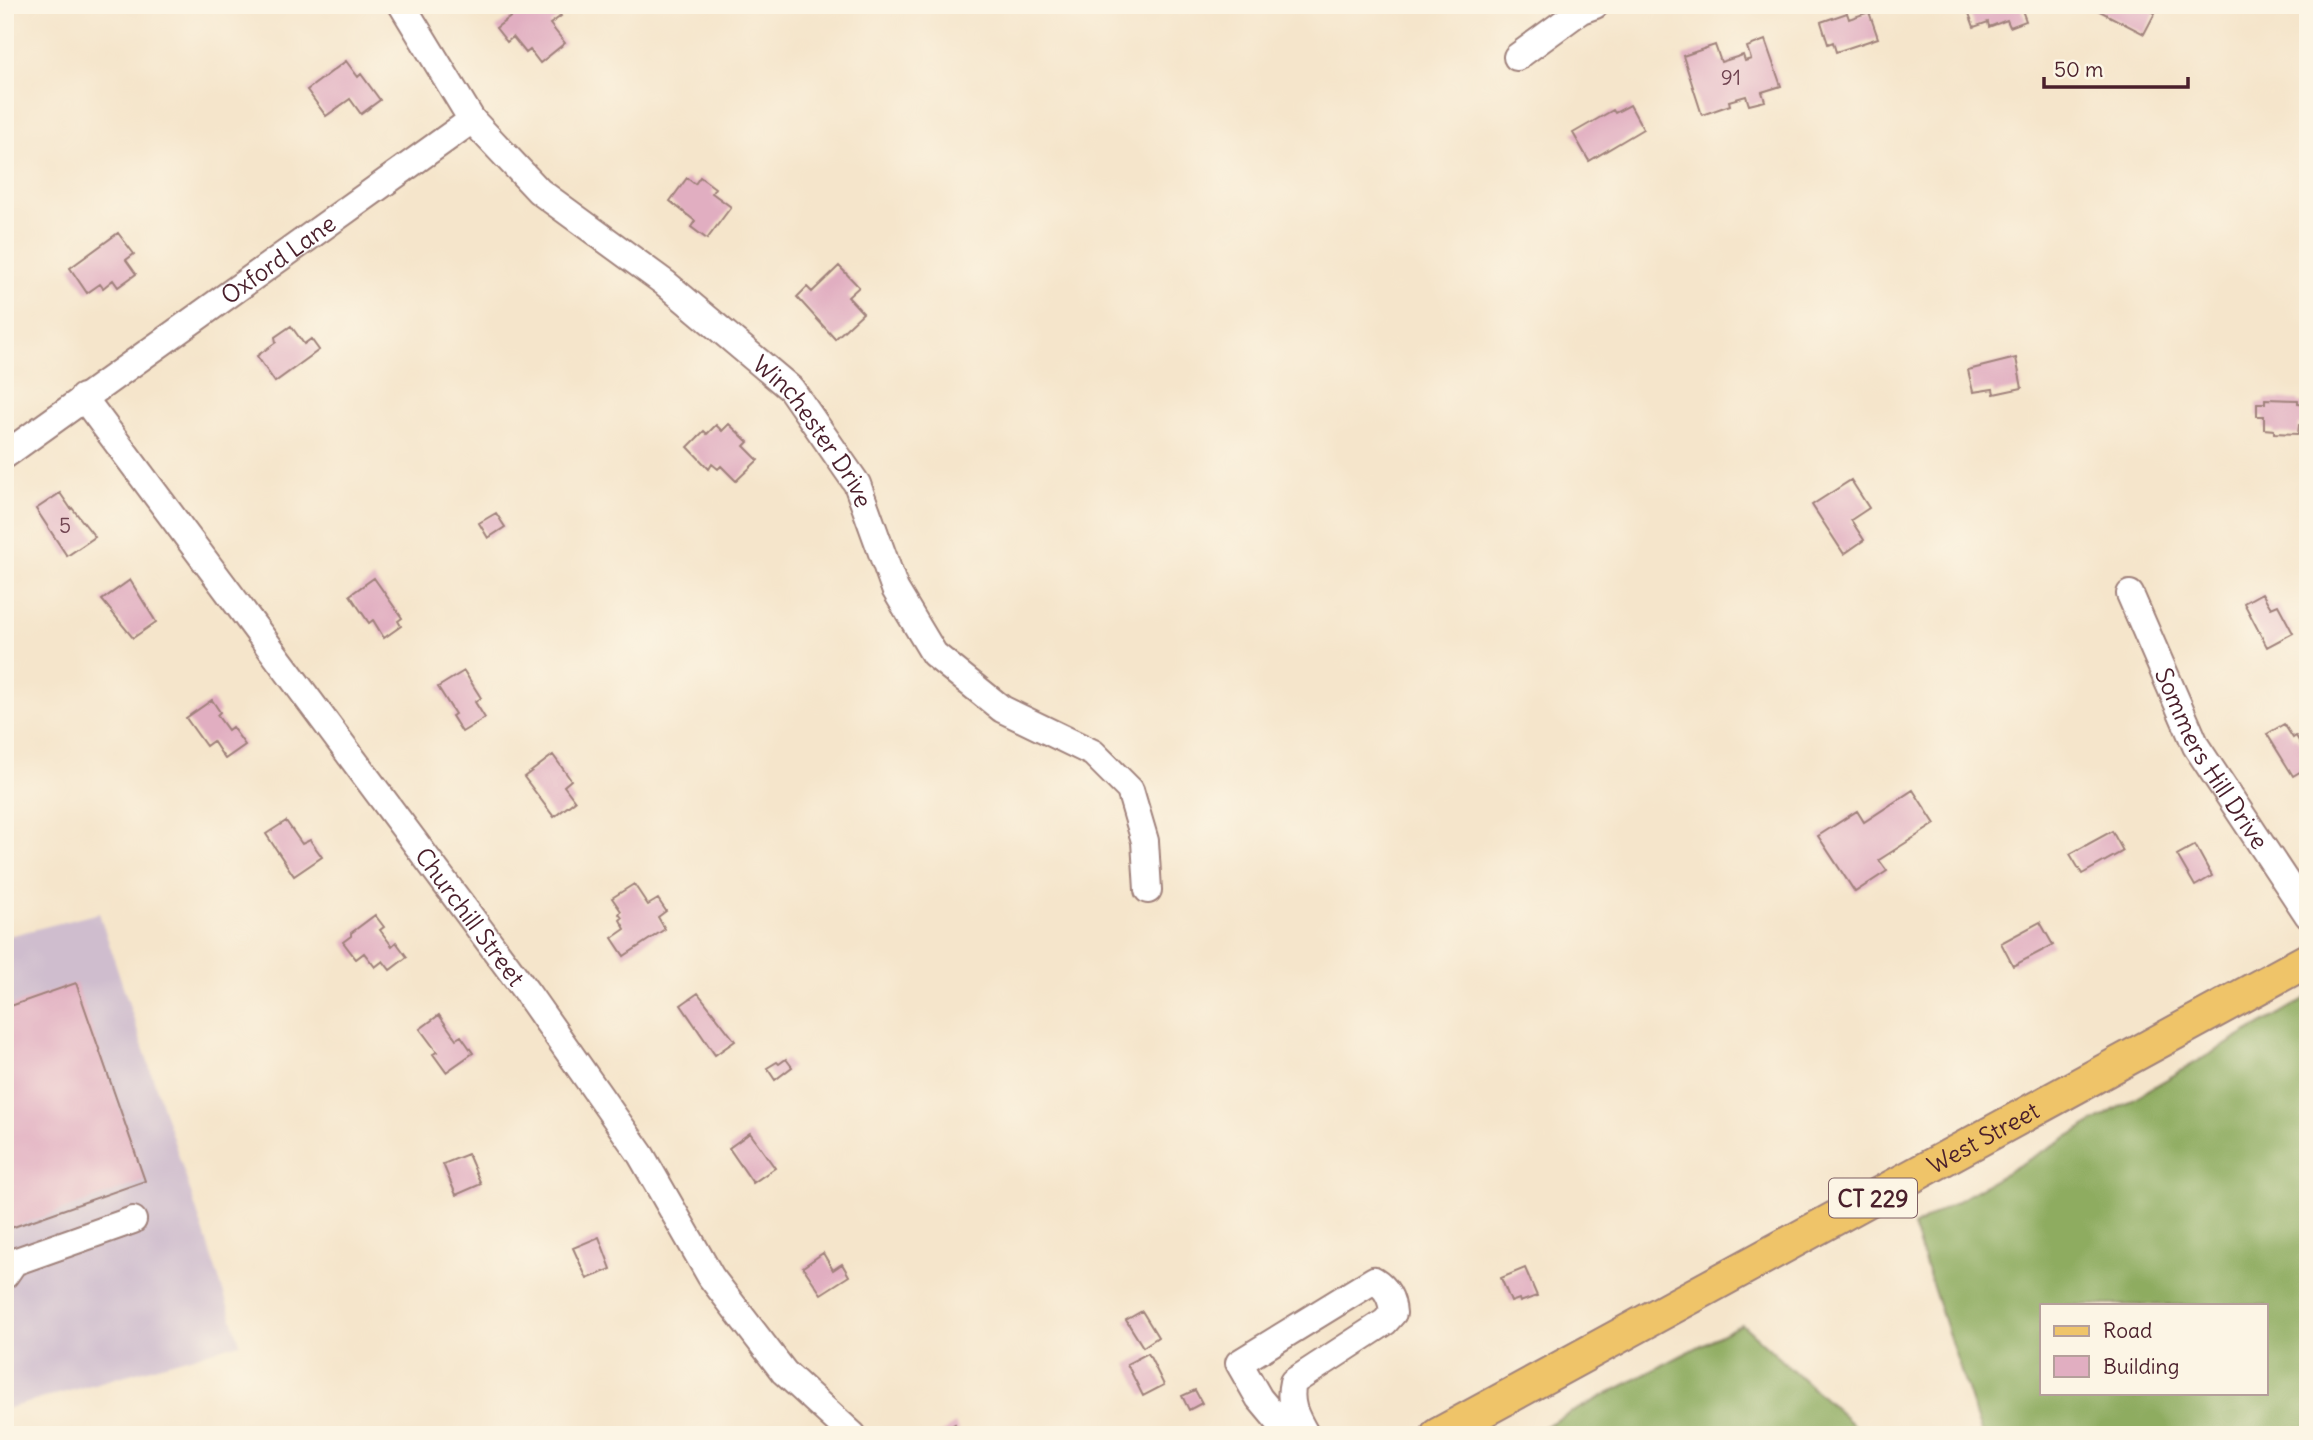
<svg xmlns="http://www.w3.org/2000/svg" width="2313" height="1440" viewBox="0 0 2313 1440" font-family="Delius,sans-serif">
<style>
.industrial{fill:#cfbdce}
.forest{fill:#8eac60;stroke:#6c6646;stroke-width:2;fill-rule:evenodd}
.building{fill:#e1aec1}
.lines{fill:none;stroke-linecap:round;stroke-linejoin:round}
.minor-casing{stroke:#a0827b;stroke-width:30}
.major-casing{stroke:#a0827b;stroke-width:37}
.minor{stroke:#fff;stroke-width:26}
.major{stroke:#efc469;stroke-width:33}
.labels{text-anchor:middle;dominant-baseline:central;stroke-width:5;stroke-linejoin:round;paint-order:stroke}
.number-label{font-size:21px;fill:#704350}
.shield{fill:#fcf5e5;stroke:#7f5f63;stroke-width:2}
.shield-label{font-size:23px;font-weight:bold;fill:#4a1f2b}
.street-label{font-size:24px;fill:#4a1f2b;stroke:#fcf5e5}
</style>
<rect width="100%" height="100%" fill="#fcf5e5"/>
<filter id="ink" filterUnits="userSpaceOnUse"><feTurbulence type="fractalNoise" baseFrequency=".0143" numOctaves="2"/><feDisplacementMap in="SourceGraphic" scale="14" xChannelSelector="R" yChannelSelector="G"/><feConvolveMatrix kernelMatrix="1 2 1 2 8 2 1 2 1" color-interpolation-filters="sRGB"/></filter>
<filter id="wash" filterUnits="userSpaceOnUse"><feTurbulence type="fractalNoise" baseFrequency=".00686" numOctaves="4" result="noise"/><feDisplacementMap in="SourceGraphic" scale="28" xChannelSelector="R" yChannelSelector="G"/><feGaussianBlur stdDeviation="1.57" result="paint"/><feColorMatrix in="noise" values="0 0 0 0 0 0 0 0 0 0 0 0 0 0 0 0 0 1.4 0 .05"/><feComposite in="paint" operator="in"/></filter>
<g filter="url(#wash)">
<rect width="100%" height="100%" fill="#f5e5cb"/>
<!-- industrial -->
<path class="industrial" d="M 99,913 L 240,1343 L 5,1409 L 5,937 Z"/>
<!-- forest -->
<path class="forest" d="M 2308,997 L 2308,1435 L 1982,1435 L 1913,1227 ZM 2042,1305 L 2266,1305 L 2266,1393 L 2042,1393 Z
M 1742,1324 L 1864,1435 L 1528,1435 Z"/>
<g id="blocks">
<!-- building -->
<path class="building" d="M 526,5 L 552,5 L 561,16 L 550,24 L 565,43 L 540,63 L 530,50 L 526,53 L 513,37 L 507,42 L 496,28 Z
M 1966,5 L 2020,5 L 2026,21 L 2010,27 L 2007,20 L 1989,27 L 1988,22 L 1974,27 Z
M 2088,5 L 2140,5 L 2155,13 L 2144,34 Z
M 1869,12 L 1878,38 L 1836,52 L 1833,42 L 1828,44 L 1821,22 L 1847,13 L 1849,19 Z
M 1765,40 L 1781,86 L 1762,92 L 1765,101 L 1749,105 L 1746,96 L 1729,101 L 1730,105 L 1702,115 L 1683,56 L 1715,45 L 1721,62 L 1743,55 L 1745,61 L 1751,59 L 1747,47 Z
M 346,61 L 358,77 L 361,74 L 380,100 L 361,114 L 350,99 L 326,116 L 307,90 Z
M 1630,105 L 1643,129 L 1589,161 L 1573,133 L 1613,110 L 1615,113 Z
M 700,177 L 715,188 L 712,193 L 731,207 L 707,239 L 691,227 L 695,221 L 670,201 L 687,178 L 695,184 Z
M 118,233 L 134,254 L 126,260 L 136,274 L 118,287 L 113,280 L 103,288 L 100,284 L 87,293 L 70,268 Z
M 839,266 L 859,287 L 848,297 L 863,313 L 835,339 L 797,297 L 807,287 L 812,292 Z
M 291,326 L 304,344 L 311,339 L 319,350 L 275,382 L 257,356 L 276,342 L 275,337 Z
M 2016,358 L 2022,388 L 1994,394 L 1993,389 L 1973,392 L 1968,370 Z
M 2265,399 L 2298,400 L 2298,403 L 2308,404 L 2308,425 L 2299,425 L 2298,434 L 2274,433 L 2274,430 L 2264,429 L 2264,416 L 2257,416 L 2257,403 L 2265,403 Z
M 729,424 L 748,442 L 744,446 L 758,460 L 736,481 L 721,466 L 718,469 L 712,464 L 709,469 L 688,447 L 704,431 L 707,434 L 716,425 L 722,431 Z
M 1851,480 L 1869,508 L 1851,520 L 1864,540 L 1844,554 L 1812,505 Z
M 60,493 L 71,509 L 72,508 L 95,537 L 67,556 L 36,509 Z
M 496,513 L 505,527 L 488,538 L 479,523 Z
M 374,578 L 402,618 L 398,621 L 401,626 L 384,638 L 373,620 L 369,623 L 350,595 Z
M 130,580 L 156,622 L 133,638 L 102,600 Z
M 2262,593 L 2271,608 L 2278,605 L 2293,633 L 2267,647 L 2244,603 Z
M 464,671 L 481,698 L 475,702 L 485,718 L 462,732 L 452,716 L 455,714 L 438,687 Z
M 212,700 L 220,712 L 217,715 L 228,730 L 232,727 L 245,745 L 225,759 L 213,741 L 206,746 L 186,718 Z
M 2284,724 L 2293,738 L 2296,736 L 2308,756 L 2308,767 L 2293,776 L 2267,734 Z
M 553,755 L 571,780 L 564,786 L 575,801 L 554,817 L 524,777 Z
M 1913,790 L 1935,824 L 1879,860 L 1887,871 L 1855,892 L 1818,836 L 1857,811 L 1864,822 Z
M 286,821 L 302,844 L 310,840 L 322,857 L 294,876 L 266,834 Z
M 2112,831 L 2123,851 L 2082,874 L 2070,854 Z
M 2195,845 L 2212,876 L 2195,886 L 2177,855 Z
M 634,884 L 648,905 L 658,899 L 666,911 L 658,917 L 665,929 L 624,956 L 612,938 L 625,929 L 620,920 L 622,918 L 619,914 L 621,911 L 612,898 Z
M 375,915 L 384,927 L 380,930 L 392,946 L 396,942 L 407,957 L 390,970 L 383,961 L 375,967 L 364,953 L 356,959 L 343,942 L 351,936 L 351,933 Z
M 2040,922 L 2053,945 L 2013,966 L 2001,943 Z
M 76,983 L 145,1181 L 5,1230 L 5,1008 Z
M 698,993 L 735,1041 L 715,1055 L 681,1005 Z
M 439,1015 L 456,1039 L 461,1036 L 473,1053 L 446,1072 L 433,1054 L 437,1052 L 420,1029 Z
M 786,1059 L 792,1067 L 775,1080 L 767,1068 L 777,1062 L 779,1064 Z
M 750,1133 L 775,1168 L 753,1183 L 729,1148 Z
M 468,1154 L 481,1184 L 456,1195 L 443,1164 Z
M 599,1237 L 611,1269 L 587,1279 L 573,1248 Z
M 823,1253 L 833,1270 L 842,1264 L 849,1276 L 821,1294 L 803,1267 Z
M 1525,1268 L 1537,1296 L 1520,1302 L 1519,1299 L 1511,1302 L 1501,1278 Z
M 1142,1311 L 1158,1337 L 1143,1347 L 1126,1320 Z
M 1148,1353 L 1164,1385 L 1143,1396 L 1127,1364 Z
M 1195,1390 L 1202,1403 L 1189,1410 L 1182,1396 Z
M 955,1424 L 961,1435 L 937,1435 Z"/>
</g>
</g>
<g filter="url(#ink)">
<use href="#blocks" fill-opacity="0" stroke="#a0827b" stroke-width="2"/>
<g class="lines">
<!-- minor casing -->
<g class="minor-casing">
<g id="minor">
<path id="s1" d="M 402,5 L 472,120 L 539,191 L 665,283 L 791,389 L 857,484 L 895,589 L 934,654 L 1002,709 L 1093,753 L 1130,790 L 1145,841 L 1148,890"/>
<path d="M 1517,57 L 1581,10 L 1595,5"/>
<path id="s2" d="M 83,397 L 528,994 L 641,1155 L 711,1277 L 784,1372 L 853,1435"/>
<path id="s3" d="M 5,455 L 472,120"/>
<path id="s4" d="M 2130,594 L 2196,746 L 2308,915"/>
<path d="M 5,1275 L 14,1262 L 133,1220"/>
<path d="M 1290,1435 L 1259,1398 L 1239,1363 L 1374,1280 C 1387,1288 1392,1298 1393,1313 L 1385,1322 L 1293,1382 C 1288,1403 1295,1416 1306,1435"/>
</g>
</g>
<!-- major casing -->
<g class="major-casing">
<g id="major">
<path id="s5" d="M 1438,1435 L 2308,960"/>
</g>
</g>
<!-- minor -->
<use href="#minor" class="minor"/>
<!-- major -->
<use href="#major" class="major"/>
</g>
</g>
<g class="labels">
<!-- number labels -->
<g class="number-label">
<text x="1731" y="77">91</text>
<text x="65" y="525">5</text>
</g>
<!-- shield labels -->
<rect class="shield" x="1829" y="1178.5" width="88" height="39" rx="5"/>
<g class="shield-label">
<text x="1873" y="1198">CT 229</text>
</g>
<!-- street labels -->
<g class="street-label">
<text stroke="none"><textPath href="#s3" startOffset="336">Oxford Lane</textPath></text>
<text stroke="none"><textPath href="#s1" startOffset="600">Winchester Drive</textPath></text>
<text stroke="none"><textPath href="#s4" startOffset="184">Sommers Hill Drive</textPath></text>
<text stroke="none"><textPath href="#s2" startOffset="648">Churchill Street</textPath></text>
<text stroke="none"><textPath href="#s5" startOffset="621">West Street</textPath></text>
</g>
</g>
<!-- margin -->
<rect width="2313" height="1440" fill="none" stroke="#fcf5e5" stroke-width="28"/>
<!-- legend -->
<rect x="2040" y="1304" width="228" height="91" fill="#fcf5e5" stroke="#b59f9b" stroke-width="2"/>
<rect x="2054" y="1326" width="35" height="10" fill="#efc469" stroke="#b59f9b" stroke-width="2"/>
<text x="2103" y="1338" font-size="21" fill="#4a1f2b">Road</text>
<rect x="2054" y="1356" width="35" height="21" fill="#e1aec1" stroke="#b59f9b" stroke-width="2"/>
<text x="2103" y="1374" font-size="21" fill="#4a1f2b">Building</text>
<!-- scale -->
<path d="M2044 77v10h144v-10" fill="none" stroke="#4a1f2b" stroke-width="3.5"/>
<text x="2054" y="77" font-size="21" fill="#4a1f2b" stroke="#fcf5e5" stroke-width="5" paint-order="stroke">50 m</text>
</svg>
